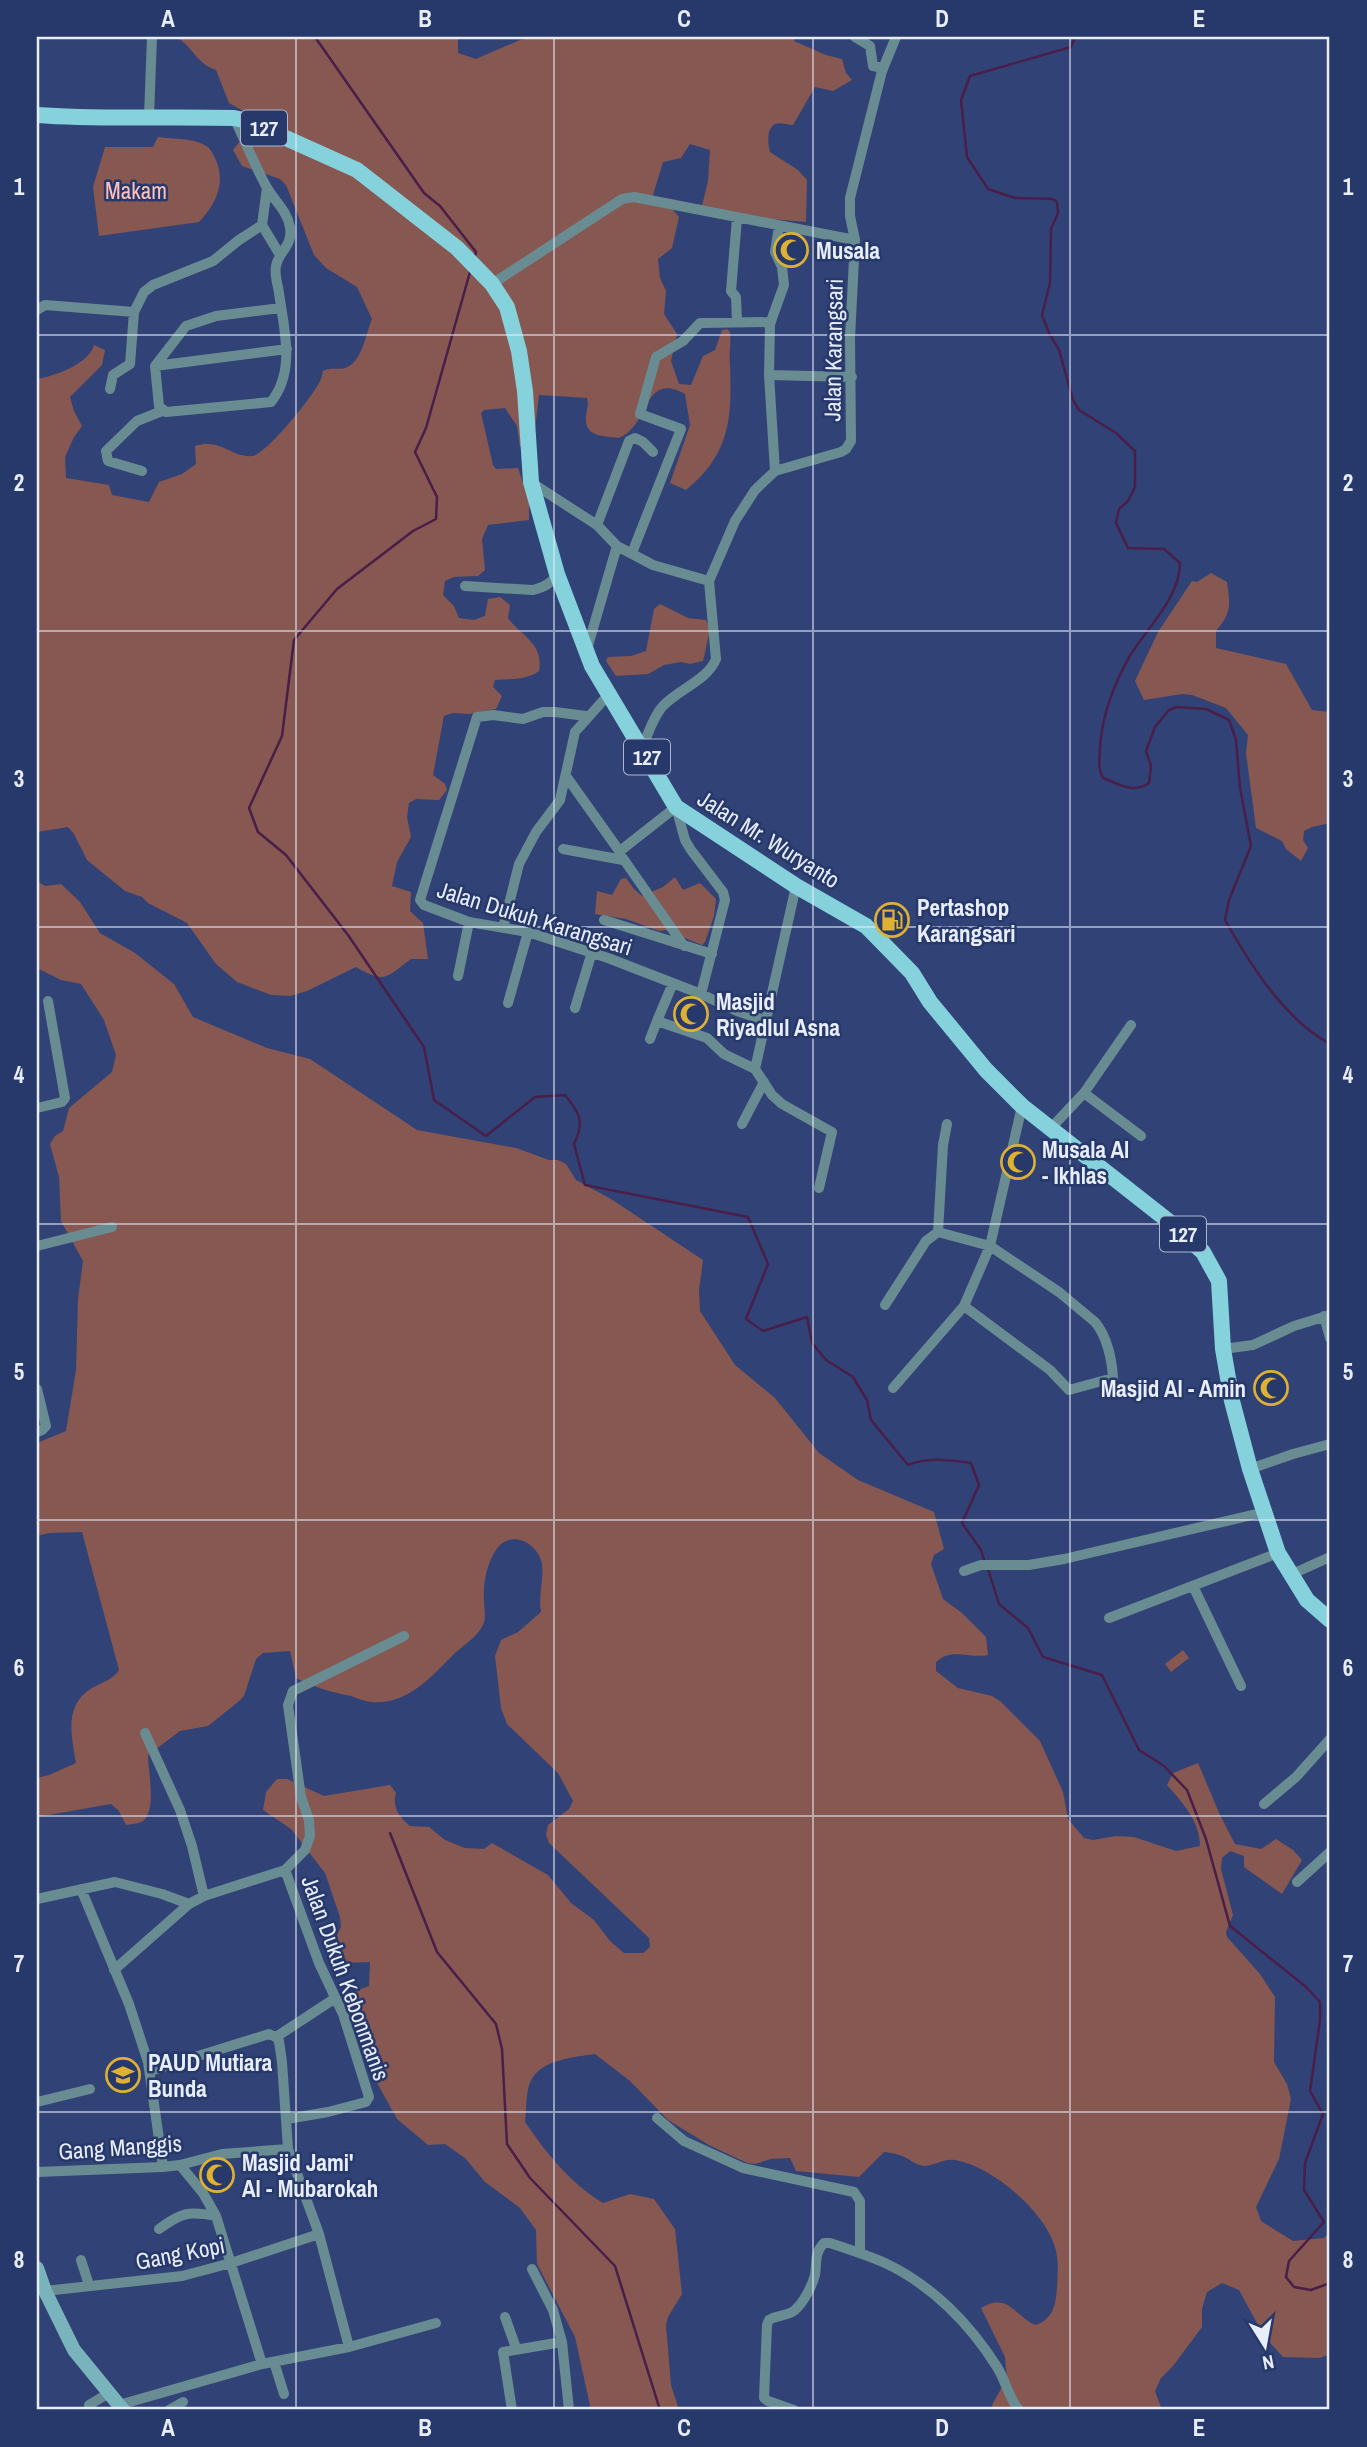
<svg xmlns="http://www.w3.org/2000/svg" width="1367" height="2447" viewBox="0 0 1367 2447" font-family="'Archivo Narrow',sans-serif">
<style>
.green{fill:#875751}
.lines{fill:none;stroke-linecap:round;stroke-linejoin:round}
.stream{stroke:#491e49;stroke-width:2.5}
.minor{stroke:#698c92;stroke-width:10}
.secondary{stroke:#79b3bc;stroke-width:14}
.primary{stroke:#85d1dc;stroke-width:16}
.grid{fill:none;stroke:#e8edfa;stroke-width:2;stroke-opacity:0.55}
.labels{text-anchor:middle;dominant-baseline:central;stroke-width:5;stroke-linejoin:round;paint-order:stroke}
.shield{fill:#27386a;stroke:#aeb7cf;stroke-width:2}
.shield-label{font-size:21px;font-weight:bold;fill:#e8edfa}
.park-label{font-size:23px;fill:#ffc1b9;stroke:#27386a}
.poi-label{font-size:23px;font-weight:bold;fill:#e8edfa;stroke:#27386a;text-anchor:start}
.street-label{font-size:23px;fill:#e8edfa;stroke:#27386a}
.neatline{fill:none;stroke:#e8edfa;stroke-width:2.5}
.grid-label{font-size:23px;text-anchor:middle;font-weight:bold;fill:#e8edfa}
</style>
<rect width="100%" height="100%" fill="#314376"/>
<!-- green -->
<path class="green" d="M 176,37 L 458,37 L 458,53 L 476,59 L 520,40 L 535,37 L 795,37 L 794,41 L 826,55 L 842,59 L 846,73 L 852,80 L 833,91 L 815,87 L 793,125 C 788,125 779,122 775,124 C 766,129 768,144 770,152 L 798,170 L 807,180 L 806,222 L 760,218 L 702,206 L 708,181 L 710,150 L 690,144 L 681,158 L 663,162 L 653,195 L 658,204 L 673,210 L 679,217 L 672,248 L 658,259 L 660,278 L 666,291 L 664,314 L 677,334 L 671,361 L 679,384 L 691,385 L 703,356 L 715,350 L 722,330 L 727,329 L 730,332 C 731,343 729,354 730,366 C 732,419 730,454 686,490 L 670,483 L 690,425 L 685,394 C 642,371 651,425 619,438 C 602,436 584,437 586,416 C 587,408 589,405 587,398 L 539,395 L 533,445 L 520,447 L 517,426 L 505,408 L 484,410 L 481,413 L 493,465 L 496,469 L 518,468 L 529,501 L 529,520 L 488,525 L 482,539 L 485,570 L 478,576 L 454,577 L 445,581 L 443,595 L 454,606 L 459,618 L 474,620 L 485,616 L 488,599 L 500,597 L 510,605 L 508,618 C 521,636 544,643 539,671 C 527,680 510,679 495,680 L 493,687 L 502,696 L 496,709 L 469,714 L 453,713 L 444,716 L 433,775 L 445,784 L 447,790 L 439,800 L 416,799 L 409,803 L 407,817 L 411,837 L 397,862 L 392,886 L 411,892 L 410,911 L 423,923 L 428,959 L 411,959 C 385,978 386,984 356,967 L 307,991 L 290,996 L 271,995 L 237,982 L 216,964 L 187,923 L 148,903 L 142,897 L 125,891 L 87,860 L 74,834 L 68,827 L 37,832 L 37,379 C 55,376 89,364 94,345 L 105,350 L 102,365 L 70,397 L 74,411 L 82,426 L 74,437 L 65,457 L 66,478 L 109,485 L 112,495 L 149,502 L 159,482 L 182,474 L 196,464 L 195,446 C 222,438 231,458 252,456 C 266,455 314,395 320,381 C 322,378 322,374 323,371 C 331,367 337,370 345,368 C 362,363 366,333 372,319 L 357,287 L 326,268 L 314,255 L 286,185 L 280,179 L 242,166 L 233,150 L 240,141 L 253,135 L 256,118 L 229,103 L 216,70 C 195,63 194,47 176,37 Z
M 158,137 C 172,139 196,138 208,147 C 211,150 212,153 214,156 C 227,181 217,203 199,222 L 99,236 L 93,187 L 105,147 L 153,147 Z
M 1211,573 L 1227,582 C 1230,605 1232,612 1216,631 L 1216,648 L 1286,664 L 1312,710 L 1330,712 L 1330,823 L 1312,827 L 1304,831 L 1303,840 L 1308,848 L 1301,861 L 1286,849 L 1282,841 L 1256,828 L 1246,753 L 1248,735 L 1226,708 L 1192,695 L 1182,694 L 1144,700 L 1135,681 L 1158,632 L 1192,581 L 1197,582 Z
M 660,604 L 688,618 L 706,620 L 710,630 L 703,661 L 690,664 L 681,662 L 664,665 L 648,674 L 616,676 L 606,661 L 608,657 L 631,656 L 646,651 L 654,609 Z
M 675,877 L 683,890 L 700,883 L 716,899 L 714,916 L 705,942 L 702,945 L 665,930 L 659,931 L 626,919 L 595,914 L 597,891 L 612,895 L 621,879 L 626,878 L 634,889 L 642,896 L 663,887 Z
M 37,881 L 45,886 L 61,884 L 80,902 L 100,933 L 135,953 L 174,984 L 193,1017 L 267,1048 L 310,1059 L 417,1130 L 516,1148 L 549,1160 L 558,1160 L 566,1164 L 576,1180 L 611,1199 L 703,1260 L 699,1290 L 700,1311 L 735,1365 L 775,1398 L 819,1453 L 858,1480 L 934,1512 L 944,1549 L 934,1555 L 931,1564 L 943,1599 L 962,1613 L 986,1637 L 988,1655 C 970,1659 952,1647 936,1662 L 936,1671 L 958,1688 L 992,1696 L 1000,1701 L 1040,1741 L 1063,1792 L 1068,1819 L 1084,1838 L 1093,1840 L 1116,1836 L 1134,1837 L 1176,1851 L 1200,1846 C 1200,1821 1182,1802 1167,1785 L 1173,1773 L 1198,1763 L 1220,1815 L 1235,1844 L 1261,1849 L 1276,1839 L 1293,1850 L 1302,1860 L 1282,1894 L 1244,1867 L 1244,1856 L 1230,1851 L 1222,1858 L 1221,1869 L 1233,1915 L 1226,1932 L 1227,1937 L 1260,1974 L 1275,1997 L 1274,2062 L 1287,2084 L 1291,2099 L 1279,2159 L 1256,2207 L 1261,2221 L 1293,2241 L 1324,2238 L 1330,2232 L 1330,2354 L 1320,2358 L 1283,2357 L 1264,2336 L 1239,2290 L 1222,2283 L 1207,2292 L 1202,2309 L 1202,2327 L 1173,2366 L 1161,2378 L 1155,2391 L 1162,2410 L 993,2410 L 992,2405 L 1007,2378 L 1005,2357 L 981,2308 C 1008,2292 1014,2315 1035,2325 C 1053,2320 1056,2304 1057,2287 C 1058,2273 1059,2258 1054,2244 C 1042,2209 991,2166 955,2160 C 944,2158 934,2166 924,2166 C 914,2165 908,2157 899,2155 C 895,2153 889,2153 884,2152 L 859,2177 L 796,2171 L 790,2158 L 771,2159 L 755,2164 L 747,2163 L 709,2145 L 668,2120 L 630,2081 L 595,2054 C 576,2057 545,2059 533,2077 C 525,2088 527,2109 525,2122 C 548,2155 569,2182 603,2203 L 630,2194 L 654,2199 L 675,2229 L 682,2294 L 668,2317 L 666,2325 L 671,2385 L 679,2410 L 591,2410 L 575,2337 L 537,2264 L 536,2230 L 520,2208 L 485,2182 L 465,2158 L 445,2144 L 428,2145 L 397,2119 L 371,2072 L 350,1993 L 369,1986 L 370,1962 C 348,1963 340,1965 333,1943 L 341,1927 L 340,1917 L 325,1873 L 291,1829 L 263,1810 L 266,1792 L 277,1779 L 287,1779 L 324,1796 L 390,1785 L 396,1793 C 392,1808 399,1817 410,1826 L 429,1827 L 445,1840 L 465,1848 L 484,1849 L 492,1843 L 548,1875 L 571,1903 L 594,1920 L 610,1941 L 624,1953 L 643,1953 L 650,1947 L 649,1938 L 549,1843 L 546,1835 L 548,1825 L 569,1809 L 573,1801 L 558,1773 L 507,1724 L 501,1708 L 495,1656 L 501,1640 L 518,1632 L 541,1612 C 538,1596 544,1580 542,1564 C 538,1542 509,1529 496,1550 C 486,1565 483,1584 484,1601 C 484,1607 486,1617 484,1622 C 480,1635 464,1645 455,1653 C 433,1675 407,1706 371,1702 C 364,1701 357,1698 351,1696 C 330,1692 314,1687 296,1678 L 290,1651 L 263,1653 L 256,1659 L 244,1696 L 238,1702 L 208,1726 L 180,1731 L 148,1755 C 148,1771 157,1810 143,1821 C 139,1824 131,1824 126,1825 L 119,1811 L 111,1804 L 37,1817 L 37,1778 L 49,1775 L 76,1763 C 71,1735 64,1705 92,1688 C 103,1682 112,1680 119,1670 L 82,1532 L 49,1533 L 37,1536 L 37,1443 L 66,1431 L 76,1370 L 78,1299 L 83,1261 L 61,1221 L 59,1177 L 50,1144 L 55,1136 L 63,1131 L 69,1108 L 112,1072 L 116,1055 L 104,1020 L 81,984 L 61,980 L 37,968 Z
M 1183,1650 L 1189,1658 L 1171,1672 L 1165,1664 Z"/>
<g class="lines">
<!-- stream -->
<path class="stream" d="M 315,37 L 424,193 L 440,206 L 476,252 L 475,256
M 1075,37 L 1071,47 L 970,76 L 961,100 L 967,157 L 988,189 L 1015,198 L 1053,199 L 1057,202 L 1058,213 L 1051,229 L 1050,283 L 1042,315 L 1049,333 L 1059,350 L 1073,400 L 1079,410 L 1116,433 L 1135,451 L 1135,487 L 1128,501 L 1119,509 L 1116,523 L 1128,548 L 1164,549 L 1180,563 C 1180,597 1148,627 1131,654 C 1115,681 1102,715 1100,747 C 1100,759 1097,766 1103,778 C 1119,784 1133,794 1149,783 L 1151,766 L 1146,751 L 1155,727 L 1169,710 L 1176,707 L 1206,709 L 1229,720 L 1236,740 L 1240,788 L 1251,846 L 1229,900 L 1225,920 C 1250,964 1284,1019 1330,1044
M 470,272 L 426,428 L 415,452 L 437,497 L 436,519 L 413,531 L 337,589 L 294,640 L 282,736 L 249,808 L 258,832 L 286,855 L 348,935 L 424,1047 L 434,1100 L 486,1136 L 535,1097 L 565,1095 C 580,1113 585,1122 574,1144 L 585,1185 L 748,1217 L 768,1264 L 746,1319 L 763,1331 L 807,1317 L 812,1343 L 826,1360 L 853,1377 L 867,1400 L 871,1420 L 908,1465 C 928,1457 950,1460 971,1463 L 979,1485 L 962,1523 L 981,1550 L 985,1563
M 988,1569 L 999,1604 L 1028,1628 L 1043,1657 L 1102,1675 L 1139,1750 L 1164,1766 L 1187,1790 L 1206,1839 L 1230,1926 L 1305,1986 L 1320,2002 L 1320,2020 L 1310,2091 L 1323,2114 L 1305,2163 L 1304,2190 L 1324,2222 L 1289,2261 L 1286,2277 L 1294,2287 L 1311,2290 L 1330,2283
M 390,1833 L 437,1952 L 496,2024 L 502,2049 L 507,2144 L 530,2178 L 615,2266 L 660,2410"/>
<!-- minor -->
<path class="minor" d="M 855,37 L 870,46 L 873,66 L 883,68
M 149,116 L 152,37
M 234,118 C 245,140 254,164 266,186 C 274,201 287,210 290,227 C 293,247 279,250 276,266 C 274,274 278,285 279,293 C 284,329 296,371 271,402 L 166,412 L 159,406 L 155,366 L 186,326 L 216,316 L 281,308
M 737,218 L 731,291 L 736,297 L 737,322
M 262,225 L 280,255
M 492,284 L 622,199 L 634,197 L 855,240
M 37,310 L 45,305 L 134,312 L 144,292 L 153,285 L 213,261 L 239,240 L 262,225 L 267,188
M 155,366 L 287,349
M 769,375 L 852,377
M 110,389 L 113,375 L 130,364 L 134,312
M 142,471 L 108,461 L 106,451 L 137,421 L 162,411
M 775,471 L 769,375 L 770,324 L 784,285 L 782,267 L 775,252 L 779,226
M 532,483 L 597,525 L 617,546 L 653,565 L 709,581
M 597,525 L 629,441 L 635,438 L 643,442 L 653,452
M 632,553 L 681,429 L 640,414 L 656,357 L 683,341 L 700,323 L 771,322
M 465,586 L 533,590 C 544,587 551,584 557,574
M 587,649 L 617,546
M 586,716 L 555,712 L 543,712 L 523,719 L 493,715 L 477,717 L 420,900 L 424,905 L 469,922 L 528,932 L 608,958 L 701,994 L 737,1011 L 767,1021
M 642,748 C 648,735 652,719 662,707 C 677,690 708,680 716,659 L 709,581 L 735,521 L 755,490 L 775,471 L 841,452 L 846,449 L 851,441 L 850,338 L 855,240 L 850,216 L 850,198 L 882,71 L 896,37
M 566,776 L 620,852
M 563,849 L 623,860
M 796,886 L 755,1069 L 772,1095 L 782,1104 L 832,1132 L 819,1188
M 604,920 L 712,954
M 503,928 L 519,864 L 536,832 L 560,800 L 575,732 L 609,694
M 684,946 L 620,854 L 620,851 L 676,807 L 685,840 L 691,850 L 723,892 L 725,900 L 701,994
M 458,976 L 469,922
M 673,983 L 657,1021 L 707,1038 L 724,1054 L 755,1069
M 508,1003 L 528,932
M 575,1008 L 592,952
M 650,1039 L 657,1021
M 1084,1093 L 1141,1136
M 37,1108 L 62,1102 L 65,1098 L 48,1001
M 742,1124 L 764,1082
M 1051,1128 L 1084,1093 L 1131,1025
M 938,1232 L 990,1246 L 1059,1292 L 1095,1322 C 1107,1336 1112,1360 1113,1378 L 1069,1390 L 1050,1370 L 964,1306
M 37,1246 L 112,1227
M 885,1305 L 926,1241 L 938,1232 L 943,1145 L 947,1124
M 1324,1316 L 1330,1338
M 1223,1349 L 1253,1345 L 1294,1326 L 1330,1315
M 893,1388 L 964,1306 L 990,1246 L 1022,1106
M 37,1389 L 46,1426 L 42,1430 L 37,1432
M 1250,1469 L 1293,1454 L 1330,1444
M 964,1571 L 981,1565 L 1029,1565 L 1064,1559 L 1265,1512
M 1290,1575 L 1330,1557
M 1193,1586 L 1241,1686
M 1109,1618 L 1278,1553
M 145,1733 L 180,1810 L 192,1846 L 204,1896
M 1264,1804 L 1296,1777 L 1330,1739
M 285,1870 L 319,1963 L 343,2014 L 369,2097 L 366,2102 L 328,2112 L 287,2119
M 1297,1882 L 1330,1852
M 81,1889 L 129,2004 L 148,2062 L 163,2167
M 37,1899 L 115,1882 L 162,1894 L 189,1904 L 204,1896 L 285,1870 L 305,1850 L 310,1836 L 309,1820 L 301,1797 L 288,1705 L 293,1691 L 404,1636
M 114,1970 L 189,1904
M 276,2037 L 279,2041 L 282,2062 L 288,2149 L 319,2234 L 349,2347
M 276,2037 L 334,1999
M 150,2071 L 269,2034 L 276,2037
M 37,2102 L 90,2089
M 657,2118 L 684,2141 L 743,2168 L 854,2192 L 860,2201 L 860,2253
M 180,2165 L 203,2193 L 216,2216 L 262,2364
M 37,2172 L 163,2167 L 180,2165 L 222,2154 L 288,2149
M 159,2229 C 182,2212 189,2211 216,2216
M 81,2260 L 89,2285
M 45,2291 L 182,2276 L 231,2263 L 319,2234
M 505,2317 L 516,2348
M 562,2342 L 569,2410
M 274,2362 L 284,2394
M 89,2405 L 109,2393
M 119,2405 L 262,2364 L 349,2347 L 436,2323
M 169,2410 L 183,2402
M 512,2410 L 503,2352 L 562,2342 L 553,2310 L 532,2269
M 794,2410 L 768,2401 L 764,2398 L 767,2325 L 769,2320 C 777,2315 788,2316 795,2310 C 804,2302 812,2286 815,2275 C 817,2263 814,2253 824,2243 L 830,2243 C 848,2249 867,2255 885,2263 C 932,2285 970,2324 997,2367 C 1006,2381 1008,2397 1019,2410"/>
<!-- secondary -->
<path class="secondary" d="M 37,2268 L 45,2291 L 74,2350 L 123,2410"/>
<!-- primary -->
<path class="primary" d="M 37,115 C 102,120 168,116 234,118 L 248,121 L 357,170 L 457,248 L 492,284 L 507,307 L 519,351 L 525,391 L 531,482 L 557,574 L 592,666 L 676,807 L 796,886 L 866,926 L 912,973 L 930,1002 L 986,1070 L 1022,1106 L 1167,1220 L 1203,1252 L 1219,1281 L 1223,1349 L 1232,1401 L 1250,1469 L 1278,1553 L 1307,1600 L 1330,1620"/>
</g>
<!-- grid -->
<path class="grid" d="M 296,37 L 296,2410M 554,37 L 554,2410M 813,37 L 813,2410M 1070,37 L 1070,2410M 37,335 L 1330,335M 37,631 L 1330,631M 37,927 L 1330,927M 37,1224 L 1330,1224M 37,1520 L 1330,1520M 37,1816 L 1330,1816M 37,2112 L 1330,2112"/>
<!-- icons -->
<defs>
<g id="mosque-ring" transform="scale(1.75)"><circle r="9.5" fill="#27386a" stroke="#deb133" stroke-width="1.5"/><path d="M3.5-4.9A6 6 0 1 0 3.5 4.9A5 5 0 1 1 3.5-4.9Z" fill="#deb133"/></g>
<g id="fuel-ring" transform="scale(1.75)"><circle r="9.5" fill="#27386a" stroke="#deb133" stroke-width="1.5"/><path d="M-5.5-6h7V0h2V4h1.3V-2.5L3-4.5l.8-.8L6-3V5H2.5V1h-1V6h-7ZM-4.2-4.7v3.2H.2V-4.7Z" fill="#deb133"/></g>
<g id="school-ring" transform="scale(1.75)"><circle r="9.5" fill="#27386a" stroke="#deb133" stroke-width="1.5"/><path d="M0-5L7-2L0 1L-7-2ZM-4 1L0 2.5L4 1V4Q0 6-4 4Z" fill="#deb133"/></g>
</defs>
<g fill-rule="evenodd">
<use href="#mosque-ring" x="791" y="250"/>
<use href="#fuel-ring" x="892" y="920"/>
<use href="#mosque-ring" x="691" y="1014"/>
<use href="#mosque-ring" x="1018" y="1162"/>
<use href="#mosque-ring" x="1271" y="1388"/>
<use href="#school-ring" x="123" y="2075"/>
<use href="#mosque-ring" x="217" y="2175"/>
</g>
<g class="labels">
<!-- shield labels -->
<g class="shield">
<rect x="241" y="110.5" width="46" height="35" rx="5"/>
<rect x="624" y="739.5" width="46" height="35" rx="5"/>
<rect x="1160" y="1216.5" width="46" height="35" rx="5"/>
</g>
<g class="shield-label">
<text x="264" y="128">127</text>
<text x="647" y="757">127</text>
<text x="1183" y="1234">127</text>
</g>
<!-- park labels -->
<g class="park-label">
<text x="136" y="190">Makam</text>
</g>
<!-- poi labels -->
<g class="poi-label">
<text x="816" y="250">Musala</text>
<text x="917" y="907">Pertashop<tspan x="917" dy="26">Karangsari</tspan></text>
<text x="716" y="1001">Masjid<tspan x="716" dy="26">Riyadlul Asna</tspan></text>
<text x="1042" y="1149">Musala Al<tspan x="1042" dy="26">- Ikhlas</tspan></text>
<text x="1246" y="1388" text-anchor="end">Masjid Al - Amin</text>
<text x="148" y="2062">PAUD Mutiara<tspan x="148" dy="26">Bunda</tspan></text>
<text x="242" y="2162">Masjid Jami'<tspan x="242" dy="26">Al - Mubarokah</tspan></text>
</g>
<!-- street labels -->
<g class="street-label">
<text transform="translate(833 350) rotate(-89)">Jalan Karangsari</text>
<text transform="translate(769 839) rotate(32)">Jalan Mr. Wuryanto</text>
<text transform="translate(535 918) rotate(17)">Jalan Dukuh Karangsari</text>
<text transform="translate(346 1978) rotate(70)">Jalan Dukuh Kebonmanis</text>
<text transform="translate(120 2147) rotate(-4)">Gang Manggis</text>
<text transform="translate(180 2253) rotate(-11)">Gang Kopi</text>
</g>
</g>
<!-- border -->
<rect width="1367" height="2447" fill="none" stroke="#27386a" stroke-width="77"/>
<!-- north arrow -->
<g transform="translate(1265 2346) rotate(169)" stroke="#27386a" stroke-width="5" paint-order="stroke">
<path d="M0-5L12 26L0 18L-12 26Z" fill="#e8edfa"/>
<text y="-10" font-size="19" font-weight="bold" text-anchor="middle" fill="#e8edfa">N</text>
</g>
<rect x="38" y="38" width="1290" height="2370" class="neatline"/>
<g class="grid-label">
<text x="168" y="27">A</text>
<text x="425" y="27">B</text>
<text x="684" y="27">C</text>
<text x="942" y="27">D</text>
<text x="1199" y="27">E</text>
<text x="19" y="195">1</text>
<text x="1348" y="195">1</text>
<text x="19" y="491">2</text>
<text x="1348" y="491">2</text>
<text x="19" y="787">3</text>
<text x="1348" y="787">3</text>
<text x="19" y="1083">4</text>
<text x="1348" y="1083">4</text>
<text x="19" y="1380">5</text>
<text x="1348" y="1380">5</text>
<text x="19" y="1676">6</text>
<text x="1348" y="1676">6</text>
<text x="19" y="1972">7</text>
<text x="1348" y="1972">7</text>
<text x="19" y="2268">8</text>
<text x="1348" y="2268">8</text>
<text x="168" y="2436">A</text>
<text x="425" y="2436">B</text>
<text x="684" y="2436">C</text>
<text x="942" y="2436">D</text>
<text x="1199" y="2436">E</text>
</g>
</svg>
